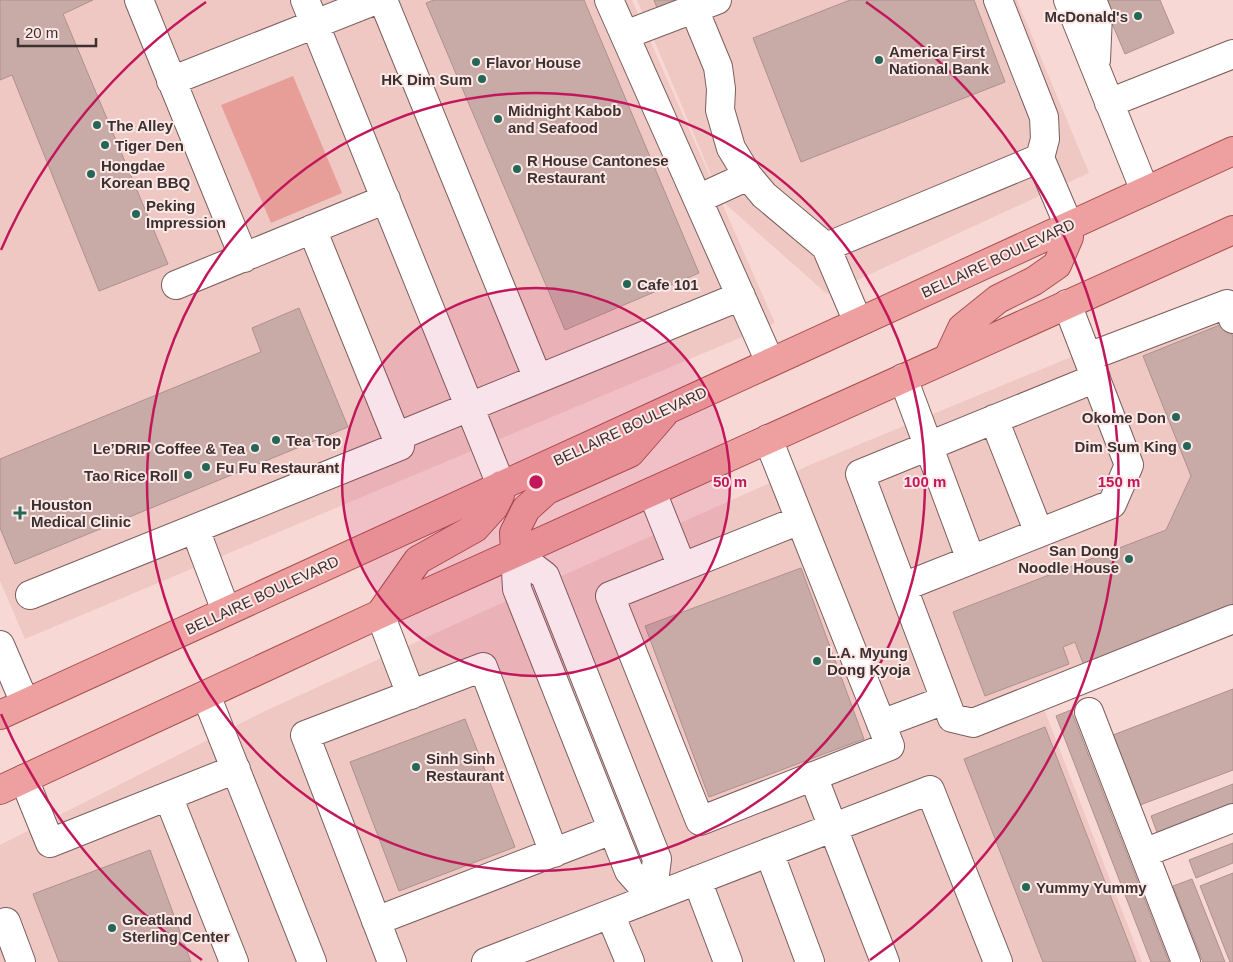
<svg xmlns="http://www.w3.org/2000/svg" width="1233" height="962" viewBox="0 0 1233 962" font-family="Helvetica,sans-serif">
<style>
.built{fill:#efc8c4}
.green{fill:#e79e99}
.building{fill:#c8aaa7;stroke:#ae908d}
.lines{fill:none;stroke-linecap:round;stroke-linejoin:round}
.minor-casing{stroke:#7a5e5c;stroke-width:30}
.major-casing{stroke:#a8504f;stroke-width:30}
.minor{stroke:#fff;stroke-width:28}
.major{stroke:#eda09f;stroke-width:28}
.ring{fill:none;stroke:#c2185b;stroke-width:2.5}
.poi-dot{fill:#256756;stroke:#fce8e6;stroke-width:2}
.labels{text-anchor:middle;dominant-baseline:central;stroke-width:4;stroke-linejoin:round;paint-order:stroke}
.poi-label{font-size:15px;font-weight:bold;fill:#3d3130;stroke:#fce8e6;text-anchor:start}
.street-label{font-size:15px;fill:#3d3130;stroke:#fce8e6}
.centre{fill:#c2185b;stroke:#fce8e6;stroke-width:2.5}
.ring-label{font-size:15px;text-anchor:middle;font-weight:bold;fill:#c2185b;stroke:#fce8e6;stroke-width:4;stroke-linejoin:round;paint-order:stroke}
</style>
<rect width="100%" height="100%" fill="#f8d8d5"/>
<!-- built -->
<path class="built" d="M 0,0 L 632,0 L 775,323 L 25,639 L 0,581 Z
M 637,0 L 1017,0 L 1089,173 L 827,294 L 722,201 Z
M 1233,290 L 1233,635 L 1005,723 L 1044,709 L 1142,962 L 0,962 L 0,845 L 263,712 L 506,601 L 812,464 Z"/>
<!-- green -->
<path class="green" d="M 293,76 L 342,193 L 271,223 L 221,105 Z"/>
<!-- building -->
<path class="building" d="M 0,0 L 93,0 L 63,14 L 168,264 L 99,291 L 12,75 L 0,80 Z
M 434,0 L 584,0 L 699,273 L 565,330 L 426,3 Z
M 654,0 L 676,0 L 657,8 Z
M 850,0 L 974,0 L 1005,82 L 801,162 L 753,38 Z
M 1102,0 L 1160,0 L 1174,33 L 1125,54 Z
M 299,308 L 348,427 L 15,564 L 0,528 L 0,459 L 261,352 L 252,328 Z
M 1227,322 L 1233,337 L 1233,615 L 1086,671 L 1075,642 L 1063,647 L 1069,664 L 985,696 L 953,612 L 1166,530 L 1191,476 L 1143,356 Z
M 801,568 L 864,739 L 709,797 L 645,626 Z
M 1233,689 L 1233,770 L 1140,805 L 1113,735 Z
M 1071,710 L 1169,962 L 1151,962 L 1056,716 Z
M 465,719 L 515,847 L 399,891 L 350,762 Z
M 1045,727 L 1136,962 L 1043,962 L 964,759 Z
M 1233,784 L 1233,806 L 1158,835 L 1151,816 Z
M 1233,843 L 1233,863 L 1196,878 L 1189,860 Z
M 150,850 L 191,962 L 59,962 L 33,894 Z
M 1233,873 L 1233,962 L 1230,962 L 1200,886 Z
M 1192,879 L 1225,962 L 1203,962 L 1173,886 Z"/>
<g class="lines">
<!-- minor casing -->
<g class="minor-casing">
<path id="minor" d="M 139,0 L 244,258
M 305,0 L 501,485
M 383,0 L 538,379
M 609,0 L 770,362
M 998,0 L 1044,117 L 1045,139 L 1040,158 L 1069,226
M 1068,0 L 1145,191
M 1092,0 L 1098,15 L 1096,60
M 694,9 L 718,67 L 721,89 L 720,110 L 731,148 L 748,176 L 764,195 L 826,247 L 858,322
M 625,35 L 717,0
M 171,81 L 376,0
M 1109,103 L 1233,54
M 698,199 L 748,176
M 826,247 L 1040,158
M 176,285 L 386,199
M 1088,357 L 1227,304 L 1233,319
M 903,378 L 971,560
M 1096,378 L 860,474 L 952,718 L 973,723 L 1233,619
M 994,419 L 1039,533
M 396,437 L 741,296
M 768,439 L 890,746 L 700,821 L 610,596 L 800,520
M 652,492 L 682,567
M 195,529 L 226,611
M 515,553 L 545,576 L 657,859 L 652,897
M 515,553 L 517,589 L 629,871 L 652,897
M 903,587 L 1112,504 L 1129,465 L 1067,304
M 30,595 L 400,446 L 312,229
M 380,614 L 411,695
M 0,645 L 25,703
M 206,695 L 312,962
M 1089,712 L 1186,962
M 881,724 L 945,700
M 813,776 L 885,962
M 24,779 L 50,843 L 236,769
M 168,796 L 234,962
M 769,852 L 810,962
M 1144,853 L 1233,818
M 697,880 L 728,962
M 610,914 L 630,962
M 376,921 L 612,830
M 0,925 L 6,922 L 21,962
M 392,962 L 305,735 L 483,667 L 554,853
M 486,962 L 930,790 L 998,962"/>
</g>
<!-- major casing -->
<g class="major-casing">
<path id="major" d="M 948,358 L 962,328 L 998,299 L 1034,281 L 1057,265 L 1069,237 L 1069,226
M 515,553 L 514,533 L 526,509 L 547,490 L 630,453 L 663,415
M 380,614 L 418,560 L 475,528 L 494,507 L 500,495 L 501,485
M 0,715 L 1233,151
M 0,790 L 380,614 L 1233,230"/>
</g>
<!-- minor -->
<use href="#minor" class="minor"/>
<!-- major -->
<use href="#major" class="major"/>
</g>
<!-- distance rings -->
<circle cx="536" cy="482" r="194" fill="#c2185b" fill-opacity=".12"/>
<g class="ring">
<circle cx="536" cy="482" r="194"/>
<circle cx="536" cy="482" r="389"/>
<path d="M202 960A583 583 0 0 1 1 714M1 250A583 583 0 0 1 206 2M866 2A583 583 0 0 1 870 960"/>
</g>
<!-- markers -->
<g class="poi-dot">
<circle cx="1138" cy="16" r="5"/>
<circle cx="879" cy="60" r="5"/>
<circle cx="476" cy="62" r="5"/>
<circle cx="482" cy="79" r="5"/>
<circle cx="498" cy="119" r="5"/>
<circle cx="97" cy="125" r="5"/>
<circle cx="105" cy="145" r="5"/>
<circle cx="517" cy="169" r="5"/>
<circle cx="91" cy="174" r="5"/>
<circle cx="136" cy="214" r="5"/>
<circle cx="627" cy="284" r="5"/>
<circle cx="1176" cy="417" r="5"/>
<circle cx="276" cy="440" r="5"/>
<circle cx="1187" cy="446" r="5"/>
<circle cx="255" cy="448" r="5"/>
<circle cx="206" cy="467" r="5"/>
<circle cx="188" cy="475" r="5"/>
<path d="M17.5 505.5h5v5h5v5h-5v5h-5v-5h-5v-5h5z"/>
<circle cx="1129" cy="559" r="5"/>
<circle cx="817" cy="661" r="5"/>
<circle cx="416" cy="767" r="5"/>
<circle cx="1026" cy="887" r="5"/>
<circle cx="112" cy="928" r="5"/>
</g>
<g class="labels">
<!-- poi labels -->
<g class="poi-label">
<text x="1128" y="16" text-anchor="end">McDonald's</text>
<text x="889" y="51">America First<tspan x="889" dy="17">National Bank</tspan></text>
<text x="486" y="62">Flavor House</text>
<text x="472" y="79" text-anchor="end">HK Dim Sum</text>
<text x="508" y="110">Midnight Kabob<tspan x="508" dy="17">and Seafood</tspan></text>
<text x="107" y="125">The Alley</text>
<text x="115" y="145">Tiger Den</text>
<text x="527" y="160">R House Cantonese<tspan x="527" dy="17">Restaurant</tspan></text>
<text x="101" y="165">Hongdae<tspan x="101" dy="17">Korean BBQ</tspan></text>
<text x="146" y="205">Peking<tspan x="146" dy="17">Impression</tspan></text>
<text x="637" y="284">Cafe 101</text>
<text x="1166" y="417" text-anchor="end">Okome Don</text>
<text x="286" y="440">Tea Top</text>
<text x="1177" y="446" text-anchor="end">Dim Sum King</text>
<text x="245" y="448" text-anchor="end">Le’DRIP Coffee &amp; Tea</text>
<text x="216" y="467">Fu Fu Restaurant</text>
<text x="178" y="475" text-anchor="end">Tao Rice Roll</text>
<text x="31" y="504">Houston<tspan x="31" dy="17">Medical Clinic</tspan></text>
<text x="1119" y="550" text-anchor="end">San Dong<tspan x="1119" dy="17">Noodle House</tspan></text>
<text x="827" y="652">L.A. Myung<tspan x="827" dy="17">Dong Kyoja</tspan></text>
<text x="426" y="758">Sinh Sinh<tspan x="426" dy="17">Restaurant</tspan></text>
<text x="1036" y="887">Yummy Yummy</text>
<text x="122" y="919">Greatland<tspan x="122" dy="17">Sterling Center</tspan></text>
</g>
<!-- street labels -->
<g class="street-label">
<text transform="translate(998 258) rotate(-25)">BELLAIRE BOULEVARD</text>
<text transform="translate(630 426) rotate(-25)">BELLAIRE BOULEVARD</text>
<text transform="translate(262 595) rotate(-25)">BELLAIRE BOULEVARD</text>
</g>
</g>
<circle cx="536" cy="482" r="8" class="centre"/>
<g class="ring-label">
<text x="730" y="487">50 m</text>
<text x="925" y="487">100 m</text>
<text x="1119" y="487">150 m</text>
</g>
<!-- scale -->
<path d="M18 38v8h78v-8" fill="none" stroke="#3d3130" stroke-width="2.5"/>
<text x="25" y="38" font-size="15" fill="#3d3130" stroke="#fce8e6" stroke-width="4" paint-order="stroke">20 m</text>
</svg>
